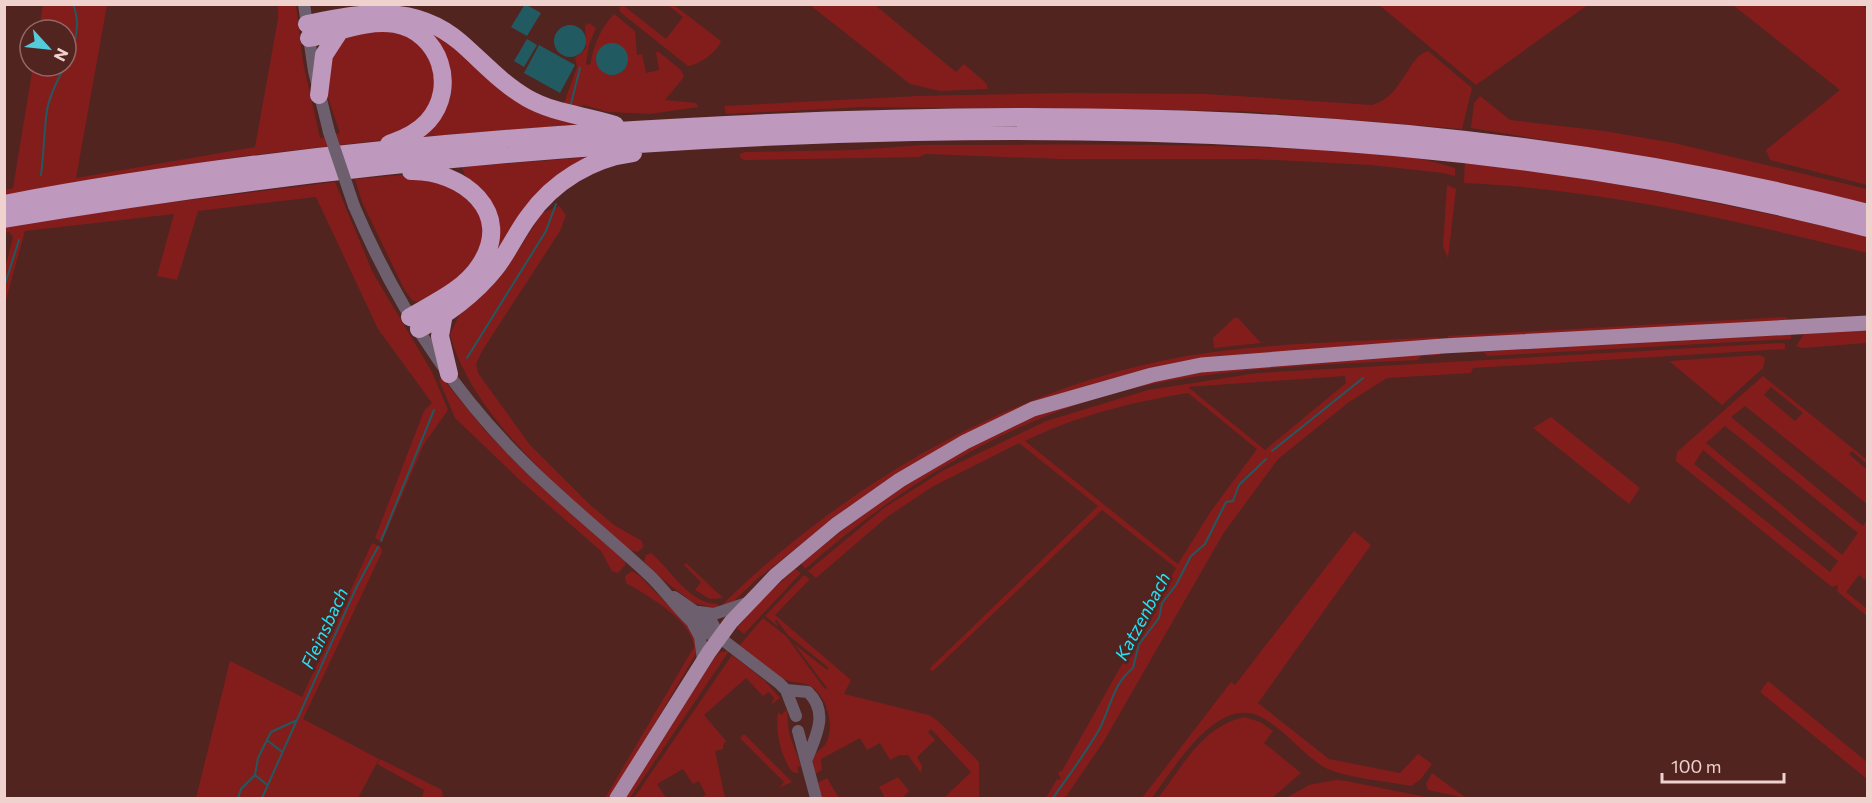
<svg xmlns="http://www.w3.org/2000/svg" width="1872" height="803" viewBox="0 0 1872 803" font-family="Commissioner,sans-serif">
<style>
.green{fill:#831d1c;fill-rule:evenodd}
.water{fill:#225a61}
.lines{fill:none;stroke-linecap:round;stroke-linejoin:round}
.stream{stroke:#225a61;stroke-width:2}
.minor{stroke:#6e5f6e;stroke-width:12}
.major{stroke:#a788a7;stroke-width:15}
.highway{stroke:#be98bd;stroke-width:18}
.minor-bridge{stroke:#6e5f6e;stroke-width:12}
.labels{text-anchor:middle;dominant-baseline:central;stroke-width:6;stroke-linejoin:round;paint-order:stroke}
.water-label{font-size:18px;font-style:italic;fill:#1fe5f9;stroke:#512420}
</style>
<rect width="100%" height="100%" fill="#512420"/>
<!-- green -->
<path class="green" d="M 1589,4 L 1476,85 L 1379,5 L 1379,4 Z
M 43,5 L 107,5 L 76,178 L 255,147 L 278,19 L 278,5 L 296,5 L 303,62 L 320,138 L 340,133 L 328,97 L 329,60 L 342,38 L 381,27 L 410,33 L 440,70 L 430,116 L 383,140 L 236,157 L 5,197 L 5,190 L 13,188 L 33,66 L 66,66 L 66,30 L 39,30 Z
M 668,5 L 674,5 L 721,41 C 717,52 699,65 688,66 L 620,12 L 619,7 L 624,6 L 666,39 L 683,17 Z
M 810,5 L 875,5 L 956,72 L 964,64 L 986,83 L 988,89 L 940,91 L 910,84 Z
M 1861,5 L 1868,10 L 1867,185 L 1770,160 L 1766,150 L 1840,90 L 1733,5 Z
M 614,14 L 635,31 L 637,55 L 642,54 L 646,73 L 659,70 L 656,52 L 659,52 L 681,70 L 684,77 L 665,100 L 696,103 L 698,107 L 650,114 L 608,112 L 584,105 L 573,108 L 564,103 L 577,67 L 575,58 L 586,48 L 585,26 L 589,23 L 596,28 L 589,45 L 586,64 L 590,65 C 594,45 599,30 614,14 ZM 608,44 L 624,49 L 627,56 L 622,72 L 615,75 L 599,50 Z
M 408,18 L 582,124 L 419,137 L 443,109 L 426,33 Z
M 1428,51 L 1472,88 L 1462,129 L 1241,111 L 863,107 L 726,114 L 724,106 L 917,96 L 1069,93 L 1206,94 L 1372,105 C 1403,97 1408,55 1428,51 Z
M 1480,96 L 1510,120 L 1604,131 L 1674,143 L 1867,189 L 1867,204 L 1672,161 L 1471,128 L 1474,103 Z
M 923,145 C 1038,145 1154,143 1270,148 C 1331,150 1397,149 1455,168 L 1455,176 L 1443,173 L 1371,165 L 1255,159 L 1061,159 L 926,154 L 919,157 L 744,160 L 740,157 L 740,154 L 745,152 L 854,150 Z
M 593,157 L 502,251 L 424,315 L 493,250 L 462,167 Z
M 1465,161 C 1601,179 1734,205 1867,236 L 1867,253 C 1735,220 1601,189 1464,183 Z
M 413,174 L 460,185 L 488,225 L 472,270 L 420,303 L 412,300 L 404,289 L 362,202 L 355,179 Z
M 335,182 L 373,273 L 432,372 L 448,410 L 424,444 L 382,542 L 375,538 L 424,411 L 432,403 L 378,329 L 316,197 L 198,211 L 177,280 L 157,276 L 174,214 L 25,231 L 5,303 L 5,269 L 13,237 L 9,232 L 5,233 L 5,227 L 125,208 Z
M 1447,185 L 1456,189 L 1448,258 L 1443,247 Z
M 559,206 L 566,215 L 560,231 L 482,351 L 476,364 L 478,373 L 530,445 L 588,503 L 614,525 L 642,541 L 643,547 L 638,552 L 628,550 C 567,495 471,416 450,334 L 460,314 L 491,287 L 507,268 L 542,213 Z
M 1785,317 L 1791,321 L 1448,339 L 1448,336 Z
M 1234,318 L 1238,318 L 1261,343 L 1214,348 L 1213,338 Z
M 1867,328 L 1867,343 L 1802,348 L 1796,346 L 1806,331 Z
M 1791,332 L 1791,339 L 1487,356 L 1484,352 L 1447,354 Z
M 1437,337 L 1440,339 L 1083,388 L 845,510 L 756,580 L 734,601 L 722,605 C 841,488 997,396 1161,361 C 1251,342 1346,343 1437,337 Z
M 1782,343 L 1785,344 L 1785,349 L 1473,368 L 1471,373 L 1387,378 L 1349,402 L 1278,459 L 1223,534 L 1104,741 L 1065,798 L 1046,798 L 1057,779 L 1061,780 L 1058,772 L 1062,771 L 1176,568 L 1102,510 L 933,671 L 929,669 L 1098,506 L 1019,443 L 932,487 L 887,517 L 816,578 L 808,571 L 884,508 L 944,470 L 1046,421 L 1148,390 L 1257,373 ZM 1345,376 L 1346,383 L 1265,450 L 1188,387 ZM 1188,393 L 1257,449 L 1211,511 L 1178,564 L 1025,441 C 1075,416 1133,402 1188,393 Z
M 1440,352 L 1440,355 L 1421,356 L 1418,360 C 1334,364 1251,367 1168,381 C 1030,406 909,477 805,569 L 801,563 L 881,500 L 970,445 L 1054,408 L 1187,372 Z
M 1760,355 L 1765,358 L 1763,368 L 1722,405 L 1669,361 Z
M 1763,376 L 1867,460 L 1867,464 L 1852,451 L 1849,454 L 1867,470 L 1867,504 L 1745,406 L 1731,417 L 1863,526 L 1867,520 L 1867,581 L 1859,575 L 1846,592 L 1867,609 L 1867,616 L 1837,591 L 1838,585 L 1832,587 L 1676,461 L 1677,452 ZM 1771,387 L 1803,413 L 1795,421 L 1764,395 ZM 1725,426 L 1858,533 L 1842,555 L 1706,443 ZM 1703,450 L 1838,561 L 1830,572 L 1694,464 Z
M 442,378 L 489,435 L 541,487 L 624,560 L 626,564 L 618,573 L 612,571 L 601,551 L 523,483 L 455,418 L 439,380 Z
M 1551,417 L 1640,488 L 1629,504 L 1533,428 Z
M 1354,531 L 1371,545 L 1258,703 L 1329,759 L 1400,773 L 1418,754 L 1432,764 L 1420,780 L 1411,786 C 1390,782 1339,777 1322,766 C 1301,752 1284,729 1261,717 C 1217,694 1173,770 1152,798 L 1142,798 L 1231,682 L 1235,685 Z
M 372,543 L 381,547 L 382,552 L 303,719 L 379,759 L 358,798 L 196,798 L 230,661 L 302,697 Z
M 651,553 C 670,568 688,604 718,604 L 719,609 L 693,603 L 652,571 L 644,561 L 646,555 Z
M 686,563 L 723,598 L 710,599 L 695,590 L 701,582 L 684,565 Z
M 795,569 L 801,573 L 744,634 L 737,628 L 756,605 Z
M 632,571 L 640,576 L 694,632 L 697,652 L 611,798 L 605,798 L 694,647 C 692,620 647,595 626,583 L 625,576 Z
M 804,575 L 810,579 L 775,615 L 851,680 L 844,694 L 929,715 L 938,721 L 979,762 L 979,798 L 944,798 L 971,772 L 931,729 L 928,732 L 935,740 L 917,757 L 922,766 L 921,773 L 908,755 L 899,755 L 890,760 L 880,743 L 867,750 L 860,738 L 821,759 L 822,770 L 815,774 C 806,748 826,754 829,735 C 833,718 824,690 806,684 C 799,682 791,683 784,679 C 768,670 754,657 739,646 L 763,618 L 786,636 L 824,688 L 828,689 L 794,644 L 827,670 L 829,668 L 788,635 L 776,619 L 775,621 L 779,627 L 765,616 Z
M 729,651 L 630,798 L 624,798 L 715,657 L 720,652 Z
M 732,655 L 764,680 L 780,698 L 771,705 L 774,698 L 769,692 L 763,696 L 746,678 L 704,715 L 726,741 L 723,745 L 723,749 L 715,751 L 725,798 L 700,798 L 706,795 L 699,781 L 693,784 L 683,769 L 657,784 L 666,798 L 634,798 Z
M 1768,681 L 1867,762 L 1867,779 L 1760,692 Z
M 787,710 L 789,733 L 801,766 L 797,767 L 799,773 L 792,772 C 781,756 775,732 778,712 L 781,715 Z
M 1245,717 L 1260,722 L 1273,731 L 1264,743 L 1301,773 L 1272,798 L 1158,798 C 1183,766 1202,726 1245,717 Z
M 744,734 L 792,782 L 779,788 L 784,782 L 740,738 Z
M 380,759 L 442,790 L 443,798 L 422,798 L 424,790 L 377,764 Z
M 1432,773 L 1466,798 L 1428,790 L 1426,784 Z
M 898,777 L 909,791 L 902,798 L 885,798 L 879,787 Z
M 827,778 L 839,798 L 822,798 L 816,784 Z
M 1336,780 L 1346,781 L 1431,798 L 1286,798 L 1309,785 Z"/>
<!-- water -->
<path class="water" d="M 525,4 L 541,13 L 527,36 L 511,27 Z
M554 41a16 16 0 1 1 32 0a16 16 0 1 1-32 0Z
M 527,39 L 537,45 L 524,67 L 514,61 Z
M596 59a16 16 0 1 1 32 0a16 16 0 1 1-32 0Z
M 539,45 L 575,65 L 560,93 L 524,73 Z"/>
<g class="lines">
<!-- stream -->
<path class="stream" d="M 571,104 L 580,68
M 41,175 C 44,153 44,131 47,110 C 53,74 89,44 73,4
M 4,287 L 19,240
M 467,358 L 546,231 L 556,204
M 1272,451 L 1363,378
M 381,541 L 434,410
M 268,741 L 281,751
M 255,775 L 266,784
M 238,798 L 241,789 L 255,775 L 258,758 L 271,732 L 295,721
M 262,798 L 357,586 L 378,547
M 1053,798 C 1069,775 1086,753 1100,728 C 1111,706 1113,684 1133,668 L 1139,644 L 1159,618 L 1162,603 L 1176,585 L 1191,556 L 1205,544 L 1226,502 L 1233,501 L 1239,485 L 1266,459"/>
<!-- minor -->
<path class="minor" d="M 304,4 L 314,71 L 329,132
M 354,206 C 394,300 451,390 524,462 C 564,502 608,537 649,575 C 670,594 691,632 719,637 L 779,683 L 786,690 L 796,716
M 674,597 L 713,624 L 719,637
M 699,612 L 714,614 L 747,603
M 693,624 L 700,637 L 703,660
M 786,690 L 808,692 C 830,713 815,738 806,761
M 798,731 L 816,798"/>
<!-- major -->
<path class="major" d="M 617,798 L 709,652 L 731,622 L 776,575 L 836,525 L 900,480 L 965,442 L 1033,409 L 1152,375 L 1201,365 L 1443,346 L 1868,323"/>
<!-- highway -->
<path class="highway" d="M 307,24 C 362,13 413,2 460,42 C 482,61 501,83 527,98 C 555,114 585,115 615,125
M 309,38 C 336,33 368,19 395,24 C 440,32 458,87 428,121 C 416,134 404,138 389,144
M 319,95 L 324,55 L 339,32
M 4,204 C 229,161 459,139 688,127 C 1083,105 1482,113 1868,213
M 4,219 C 305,168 609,138 914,132 C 1235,126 1555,146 1868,228
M 444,314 L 440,336 L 449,374
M 410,317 C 434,303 465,289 480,265 C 515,212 462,170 411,171
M 419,329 C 446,315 475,294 494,270 C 508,253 516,233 529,216 C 553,182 592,158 633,153"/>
<!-- minor-bridge -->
<path class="minor-bridge" d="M 329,132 L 354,206"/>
</g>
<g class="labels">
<!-- water labels -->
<g class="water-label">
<text transform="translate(1142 616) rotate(-62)">Katzenbach</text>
<text transform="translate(324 628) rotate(-65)">Fleinsbach</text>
</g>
</g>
<!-- border -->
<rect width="1872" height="803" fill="none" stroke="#efd1ce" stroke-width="12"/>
<!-- north arrow -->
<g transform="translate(48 48) rotate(117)"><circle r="28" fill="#512420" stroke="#906966" stroke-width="1.5"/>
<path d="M0-4.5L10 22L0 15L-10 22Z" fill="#53cbda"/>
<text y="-9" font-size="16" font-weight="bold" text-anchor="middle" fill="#efd1ce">N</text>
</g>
<!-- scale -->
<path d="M1662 773v9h122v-9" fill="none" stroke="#efd1ce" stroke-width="3"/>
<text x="1671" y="773" font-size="18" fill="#efd1ce" stroke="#512420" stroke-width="4.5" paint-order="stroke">100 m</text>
</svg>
